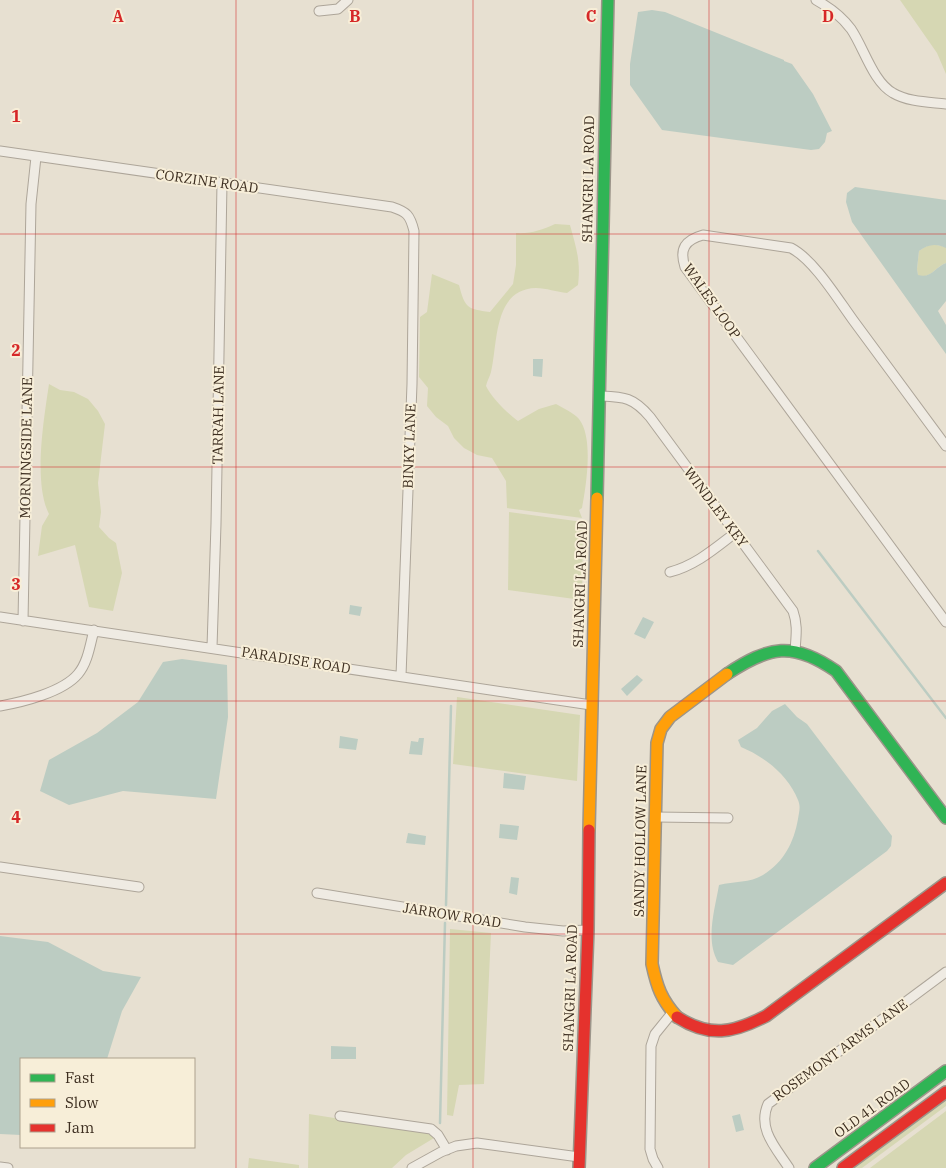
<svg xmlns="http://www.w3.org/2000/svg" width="946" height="1168" viewBox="0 0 946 1168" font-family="'IBM Plex Serif',serif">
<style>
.green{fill:#d6d7b3}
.water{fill:#bcccc2}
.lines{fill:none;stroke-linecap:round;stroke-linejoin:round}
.stream{stroke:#bcccc2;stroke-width:2.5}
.street-casing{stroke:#ada599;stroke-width:11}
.fast-casing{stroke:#9c958a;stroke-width:14}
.slow-casing{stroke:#9c958a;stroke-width:14}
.jam-casing{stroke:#9c958a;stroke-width:14}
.street{stroke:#efebe3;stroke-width:9}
.fast{stroke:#30b455;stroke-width:11}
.slow{stroke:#ff9f0a;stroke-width:11}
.jam{stroke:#e5322d;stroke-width:11}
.grid{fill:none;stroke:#d62828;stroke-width:1;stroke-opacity:0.55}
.labels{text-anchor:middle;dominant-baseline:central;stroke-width:4;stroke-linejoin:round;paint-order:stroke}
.street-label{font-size:14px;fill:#3d2e20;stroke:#f7eed8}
.grid-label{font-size:16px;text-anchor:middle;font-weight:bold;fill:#d62828;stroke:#f7eed8;stroke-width:4;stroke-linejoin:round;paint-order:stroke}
</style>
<rect width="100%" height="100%" fill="#e7e0d1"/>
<!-- green -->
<path class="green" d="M 900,0 L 946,0 L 946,74 L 937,53 Z
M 555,224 L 570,225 C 576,247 581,261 578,285 L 567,293 C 557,292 546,288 536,288 C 493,289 498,343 491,372 C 490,376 487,381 486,386 C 491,397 507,413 518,421 L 539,409 L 556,404 C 563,408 574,413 579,419 C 594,438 586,486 582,508 L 579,510 L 582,518 L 507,508 L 506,481 L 492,458 L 477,455 L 464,448 L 454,438 L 448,426 L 436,417 L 427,406 L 428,388 L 419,377 L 420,317 L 427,312 L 432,274 L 459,285 C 465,308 467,309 490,312 L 513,284 L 516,265 L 516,233 C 530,234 542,230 555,224 Z
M 932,244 L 946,247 L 946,263 C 935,267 931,279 918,276 L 917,269 L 919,251 L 925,247 Z
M 49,384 L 60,390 L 74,392 L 88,399 L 98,411 L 105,424 L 98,483 L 101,512 L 99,527 L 109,538 L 116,543 L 122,573 L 113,611 L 89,607 L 75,545 L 38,556 L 42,526 L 49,514 C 33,483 44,418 49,384 Z
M 509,512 L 583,522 L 582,600 L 508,590 Z
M 457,697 L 580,715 L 577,781 L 453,764 Z
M 450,929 L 491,933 L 484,1084 L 459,1085 L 453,1116 L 447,1115 Z
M 946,1098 L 946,1106 L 862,1168 L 852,1168 Z
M 946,1111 L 946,1168 L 870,1168 Z
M 309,1114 L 429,1133 L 434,1138 L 406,1155 L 392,1168 L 308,1168 Z
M 249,1158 L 299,1165 L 299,1168 L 248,1168 Z"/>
<!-- water -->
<path class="water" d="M 652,10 L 665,12 L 784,60 L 784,61 L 792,64 L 813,94 L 832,131 L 827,133 L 825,142 L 819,149 L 811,150 L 662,130 L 630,85 L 630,64 L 638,12 Z
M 855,187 L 946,200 L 946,248 C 936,243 928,244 919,251 L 917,269 L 918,275 C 931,279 935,267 946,263 L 946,301 L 938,311 L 946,325 L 946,354 L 852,222 L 846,202 L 847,193 Z
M 533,359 L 543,359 L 542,377 L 533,376 Z
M 350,605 L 362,607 L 360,616 L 349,614 Z
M 643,617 L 654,622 L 645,639 L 634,634 Z
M 182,659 L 227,665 L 228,717 L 216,799 L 123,791 L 69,805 L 40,791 L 49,760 L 97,733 L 138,702 L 163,662 Z
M 637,675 L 643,680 L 627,696 L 621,689 Z
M 785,704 L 797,717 L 807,724 L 813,732 L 892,836 L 891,846 L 887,851 L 733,965 L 718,962 C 705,940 715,909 719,885 C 734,881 750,883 763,875 C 784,862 794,842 798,819 C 799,812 801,807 798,800 C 788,775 765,757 741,747 L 738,740 L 757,728 L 772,711 Z
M 340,736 L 358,739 L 356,750 L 339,748 Z
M 419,738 L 424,738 L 422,755 L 409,754 L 411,741 L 418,742 Z
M 504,773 L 526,776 L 524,790 L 503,788 Z
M 500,824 L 519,826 L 517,840 L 499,838 Z
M 408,833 L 426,836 L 425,845 L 406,843 Z
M 511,877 L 519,878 L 517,895 L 509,893 Z
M 0,936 L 48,942 L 103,971 L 141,977 L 122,1011 L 107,1059 L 21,1059 L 21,1135 L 0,1134 Z
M 331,1046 L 356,1047 L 356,1059 L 331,1059 Z
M 740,1114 L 744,1130 L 736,1132 L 732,1116 Z"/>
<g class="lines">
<!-- stream -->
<path class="stream" d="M 818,551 L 946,718
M 446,905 L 451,706
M 440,1123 L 445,923"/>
<!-- street casing -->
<g class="street-casing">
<path id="street" d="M 816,0 C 829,7 842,17 851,29 C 864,48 873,82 893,93 C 908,102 929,102 946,104
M 319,11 L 338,9 L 348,0
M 0,151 L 392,207 C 407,212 410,215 414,231 L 412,384 L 401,676
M 600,396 C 624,397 633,397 650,417 L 793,611 C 798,625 796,636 795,651
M 946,446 C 915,404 884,362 853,320 C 837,298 814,260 791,248 L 703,235 C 685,240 679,249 685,267 L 946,622
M 670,572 C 696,565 714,549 735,533
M 0,617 L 591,705
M 23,621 L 31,204 L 36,157
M 212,647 L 216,524 L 222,183
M 0,706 C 23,702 63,692 78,674 C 88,662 90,645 94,630
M 656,817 L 728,818
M 0,867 L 139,887
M 317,893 L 525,927 L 563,931 L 588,930
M 340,1116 L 431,1129 L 438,1135 L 447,1150
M 0,1167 L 8,1168
M 412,1168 L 441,1152 L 456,1146 L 477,1143 L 579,1157
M 658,1168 L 653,1159 L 650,1149 L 651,1046 L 655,1034 L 672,1013
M 789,1168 C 776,1148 757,1129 768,1104 L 946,972"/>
</g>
<!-- fast casing -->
<g class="fast-casing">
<path id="fast" d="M 597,498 L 608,0
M 727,674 C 769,646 793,641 836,671 L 946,818
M 815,1168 L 946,1071"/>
</g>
<!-- slow casing -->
<g class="slow-casing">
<path id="slow" d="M 589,830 L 597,498
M 677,1017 C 661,999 657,987 652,964 L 657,743 L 661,729 L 670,717 L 727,674"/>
</g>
<!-- jam casing -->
<g class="jam-casing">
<path id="jam" d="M 677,1017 C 710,1038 733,1033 766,1016 L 946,883
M 579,1168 L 588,930 L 589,830
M 843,1168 L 946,1092"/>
</g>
<!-- street -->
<use href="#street" class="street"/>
<!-- fast -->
<use href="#fast" class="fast"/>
<!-- slow -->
<use href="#slow" class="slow"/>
<!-- jam -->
<use href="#jam" class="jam"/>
</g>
<!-- grid -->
<path class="grid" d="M 236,0 L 236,1168M 473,0 L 473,1168M 709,0 L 709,1168M 0,234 L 946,234M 0,467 L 946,467M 0,701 L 946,701M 0,934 L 946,934"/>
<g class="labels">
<!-- street labels -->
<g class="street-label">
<text transform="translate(588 179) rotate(-89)">SHANGRI LA ROAD</text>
<text transform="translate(207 181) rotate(8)">CORZINE ROAD</text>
<text transform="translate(712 301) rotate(55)">WALES LOOP</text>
<text transform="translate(218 415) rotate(-89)">TARRAH LANE</text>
<text transform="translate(409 446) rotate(-88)">BINKY LANE</text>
<text transform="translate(26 448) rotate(-89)">MORNINGSIDE LANE</text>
<text transform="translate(716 507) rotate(53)">WINDLEY KEY</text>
<text transform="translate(580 584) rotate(-88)">SHANGRI LA ROAD</text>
<text transform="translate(296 660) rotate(9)">PARADISE ROAD</text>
<text transform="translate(640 841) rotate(-89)">SANDY HOLLOW LANE</text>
<text transform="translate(452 915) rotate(9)">JARROW ROAD</text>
<text transform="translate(570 988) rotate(-88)">SHANGRI LA ROAD</text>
<text transform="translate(840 1050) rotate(-36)">ROSEMONT ARMS LANE</text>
<text transform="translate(872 1108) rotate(-36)">OLD 41 ROAD</text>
</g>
</g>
<g class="grid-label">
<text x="118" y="22">A</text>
<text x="355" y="22">B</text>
<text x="591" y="22">C</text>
<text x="828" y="22">D</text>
<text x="16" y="122">1</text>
<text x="16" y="356">2</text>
<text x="16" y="590">3</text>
<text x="16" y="823">4</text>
</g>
<!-- legend -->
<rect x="20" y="1058" width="175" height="90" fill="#f7eed8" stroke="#ada18e"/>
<rect x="30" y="1074" width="25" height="8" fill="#30b455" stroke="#ada18e"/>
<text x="65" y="1083" font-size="15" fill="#3d2e20">Fast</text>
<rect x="30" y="1099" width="25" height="8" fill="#ff9f0a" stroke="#ada18e"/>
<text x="65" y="1108" font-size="15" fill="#3d2e20">Slow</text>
<rect x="30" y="1124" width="25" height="8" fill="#e5322d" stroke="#ada18e"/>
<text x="65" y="1133" font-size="15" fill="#3d2e20">Jam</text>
</svg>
